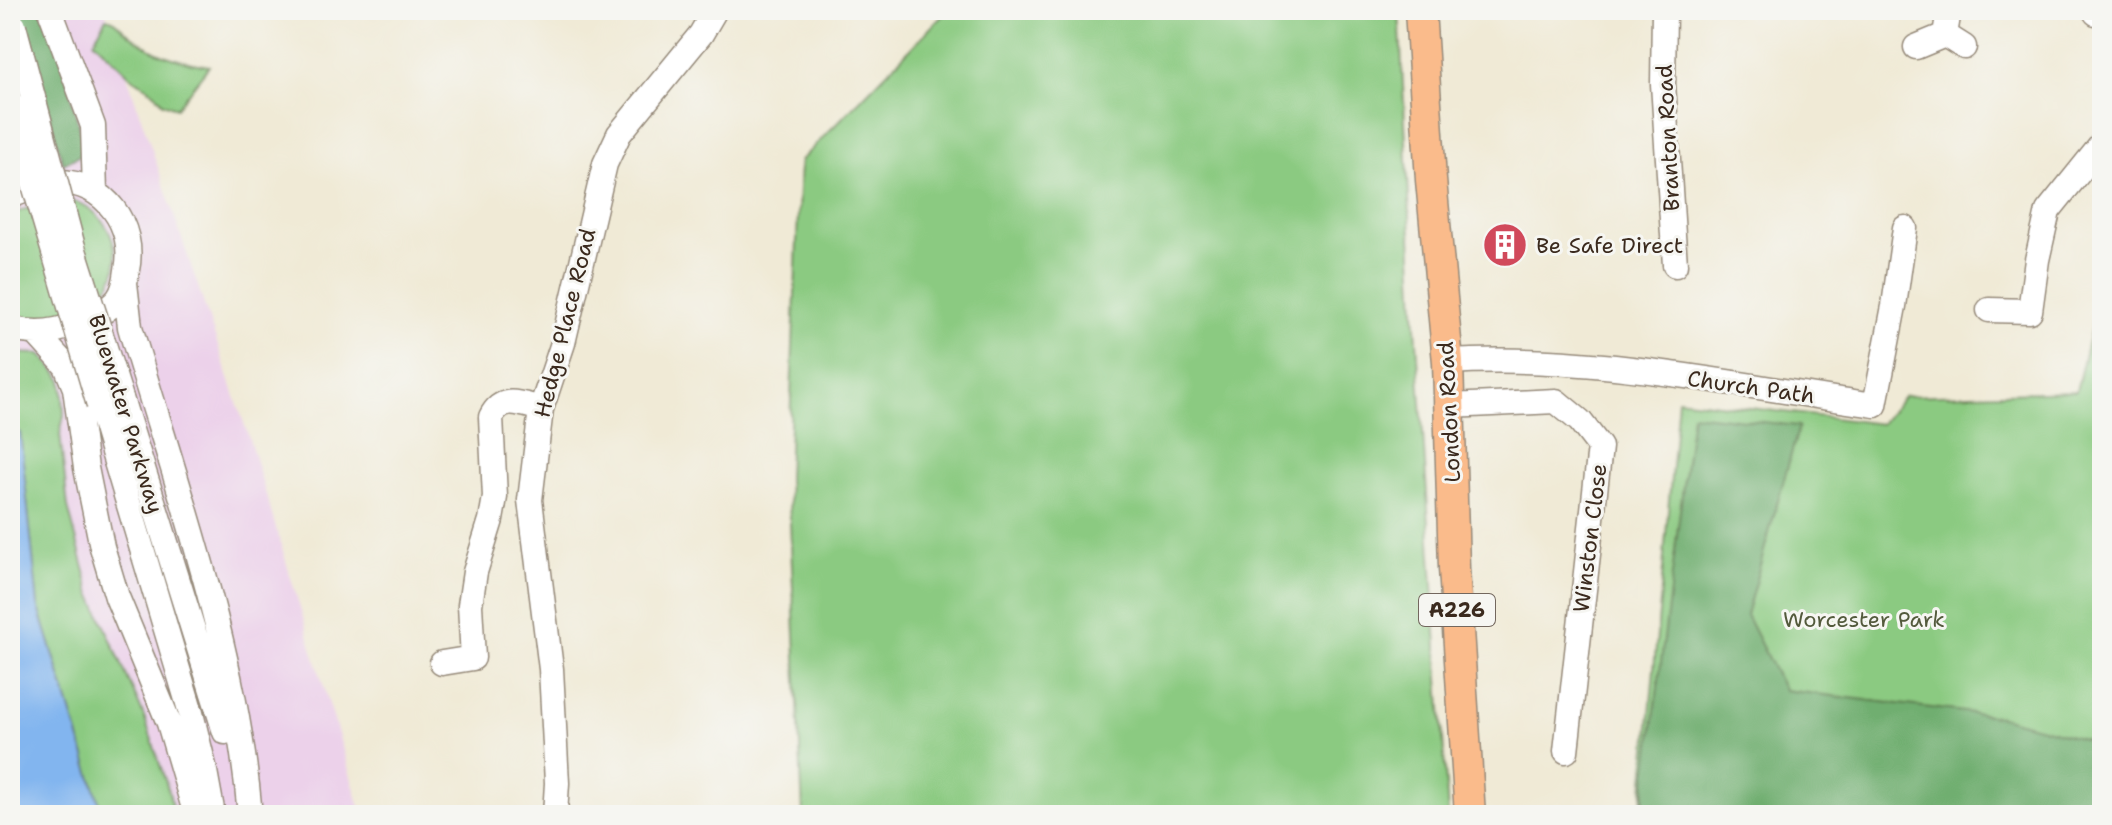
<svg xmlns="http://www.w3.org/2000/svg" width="2112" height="825" viewBox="0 0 2112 825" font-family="'Shantell Sans',sans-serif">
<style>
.built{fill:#ecd1ea}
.green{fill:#8bca81;stroke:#637a50;stroke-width:2}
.forest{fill:#70ae6f;stroke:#566c46;stroke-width:2}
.water{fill:#82b5ef;stroke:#5e7086;stroke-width:2}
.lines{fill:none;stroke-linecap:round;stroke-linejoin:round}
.minor-casing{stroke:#968a7a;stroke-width:27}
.major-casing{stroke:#968a7a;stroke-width:33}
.minor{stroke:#fff;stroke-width:24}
.major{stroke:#fabb8b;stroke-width:30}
.minor-bridge-casing{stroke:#968a7a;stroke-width:27;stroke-linecap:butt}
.minor-bridge{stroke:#fff;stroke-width:24}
.labels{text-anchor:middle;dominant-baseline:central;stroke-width:6;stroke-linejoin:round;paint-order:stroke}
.shield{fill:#f6f6f2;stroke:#73675e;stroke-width:2}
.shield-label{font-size:20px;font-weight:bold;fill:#3b2a1e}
.street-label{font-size:22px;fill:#3b2a1e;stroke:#f6f6f2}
.poi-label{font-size:22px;fill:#3b2a1e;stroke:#f6f6f2;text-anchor:start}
.park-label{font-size:22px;fill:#535a3c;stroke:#f6f6f2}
</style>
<rect width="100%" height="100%" fill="#f6f6f2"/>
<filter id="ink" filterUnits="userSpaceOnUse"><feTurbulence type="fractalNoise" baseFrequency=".0125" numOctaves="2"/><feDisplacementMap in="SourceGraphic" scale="16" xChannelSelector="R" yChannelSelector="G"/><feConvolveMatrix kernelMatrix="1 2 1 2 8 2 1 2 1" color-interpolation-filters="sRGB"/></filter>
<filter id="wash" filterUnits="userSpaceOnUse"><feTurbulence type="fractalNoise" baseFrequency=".006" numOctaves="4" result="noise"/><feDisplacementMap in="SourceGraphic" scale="32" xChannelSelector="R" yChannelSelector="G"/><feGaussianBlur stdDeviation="1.8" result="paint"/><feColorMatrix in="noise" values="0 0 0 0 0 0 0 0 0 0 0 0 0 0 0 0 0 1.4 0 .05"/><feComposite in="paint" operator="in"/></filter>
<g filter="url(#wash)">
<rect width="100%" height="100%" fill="#f0ead6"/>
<!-- built -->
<path class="built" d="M 10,10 L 105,10 L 247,432 L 361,810 L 360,815 L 10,815 Z"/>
<!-- green -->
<path class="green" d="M 948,10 L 1399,10 L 1415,311 L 1448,815 L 803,815 L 788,478 L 800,161 Z
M 106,18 L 113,20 C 144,50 167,60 209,66 L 176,108 L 163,103 L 154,92 L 131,77 L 94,41 Z
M 46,201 C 54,201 63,200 71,201 C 110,208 132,265 102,294 C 93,303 81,307 70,312 C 48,320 32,323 10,315 L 10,215 Z
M 2102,282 L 2102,815 L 1554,815 L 1642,804 L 1678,399 L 1881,424 L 1904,396 L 2076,391 Z
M 10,353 L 41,354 L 62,379 L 64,415 L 60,434 L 68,507 L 90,591 L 144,716 L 169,792 L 174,815 L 103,815 L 38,605 L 20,433 L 10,437 Z"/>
<!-- forest -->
<path class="forest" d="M 21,10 L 41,10 L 62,56 L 85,153 L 63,164 Z
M 1692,414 L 1799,426 L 1746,615 L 1784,690 L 1997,716 L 2102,744 L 2102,815 L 1642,815 Z"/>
<!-- water -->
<path class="water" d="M 20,432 L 38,605 L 103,815 L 10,815 L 10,437 Z"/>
</g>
<g filter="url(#ink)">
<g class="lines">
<!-- minor casing -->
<g class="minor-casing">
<path id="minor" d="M 50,10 L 93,126 L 95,192
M 1664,10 L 1663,84 L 1675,265
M 1949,10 L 1945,35 L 1964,47
M 2096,13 L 2096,10
M 1916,47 L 1945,35
M 10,196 C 25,191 41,183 57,182 C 105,181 136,226 127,270 C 126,279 124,291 118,299 C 107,312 91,318 76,324 C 54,333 33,335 10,328
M 125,283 L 130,327 C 177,487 236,648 250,815
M 1989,310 L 2030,311 L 2037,260 L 2048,211 L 2102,144
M 36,333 L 66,366 L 75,388 L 86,468 L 102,547 L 117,597 L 169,723 L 196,815
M 1448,362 C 1591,353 1734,385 1875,405 L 1894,306 L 1905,228
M 121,398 L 225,732
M 99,405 L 191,713 L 204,766 L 213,815
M 1450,406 L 1556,401 L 1580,421 L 1600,447 L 1566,751
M 442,663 L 473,658 L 470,605 L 475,572 L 491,520 L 495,497 L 491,417 C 502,394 521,404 541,409
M 555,815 L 557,783 L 551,669 L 530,500 L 541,409 L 563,343 L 605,164 L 619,134 L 701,34 L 715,10"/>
</g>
<!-- major casing -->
<g class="major-casing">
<path id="major" d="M 1420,10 L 1431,180 L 1448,362 L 1454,568 L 1470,815"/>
</g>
<!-- minor -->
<use href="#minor" class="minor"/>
<!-- major -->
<use href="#major" class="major"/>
<!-- minor-bridge casing -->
<g class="minor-bridge-casing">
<path id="minor-bridge" d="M 14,26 L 73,247 L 121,398
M 10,103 L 99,405"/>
</g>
<!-- minor-bridge -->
<use href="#minor-bridge" class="minor-bridge"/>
</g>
</g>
<!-- icons -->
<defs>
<g id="building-disc" transform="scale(2.3)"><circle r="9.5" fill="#d1495b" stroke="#f6f6f2"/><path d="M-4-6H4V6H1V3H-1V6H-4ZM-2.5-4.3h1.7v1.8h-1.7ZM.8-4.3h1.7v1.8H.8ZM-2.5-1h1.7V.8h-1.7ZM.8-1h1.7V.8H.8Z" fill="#fff"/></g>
</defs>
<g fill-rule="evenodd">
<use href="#building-disc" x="1505" y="245"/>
</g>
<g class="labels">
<!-- shield labels -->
<rect class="shield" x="1419" y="594" width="76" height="32" rx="6"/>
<g class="shield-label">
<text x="1457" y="610">A226</text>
</g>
<!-- street labels -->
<g class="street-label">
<text transform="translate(1668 138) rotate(-93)">Branton Road</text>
<text transform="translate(565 323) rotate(-76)">Hedge Place Road</text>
<text transform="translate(1751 387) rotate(8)">Church Path</text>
<text transform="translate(1449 412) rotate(-93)">London Road</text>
<text transform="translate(126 414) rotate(73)">Bluewater Parkway</text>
<text transform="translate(1590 538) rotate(-83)">Winston Close</text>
</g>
<!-- poi labels -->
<g class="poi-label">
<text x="1536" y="245">Be Safe Direct</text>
</g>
<!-- park labels -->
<g class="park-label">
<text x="1864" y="619">Worcester Park</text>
</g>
</g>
<!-- margin -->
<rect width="2112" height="825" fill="none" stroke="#f6f6f2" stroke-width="40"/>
</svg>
